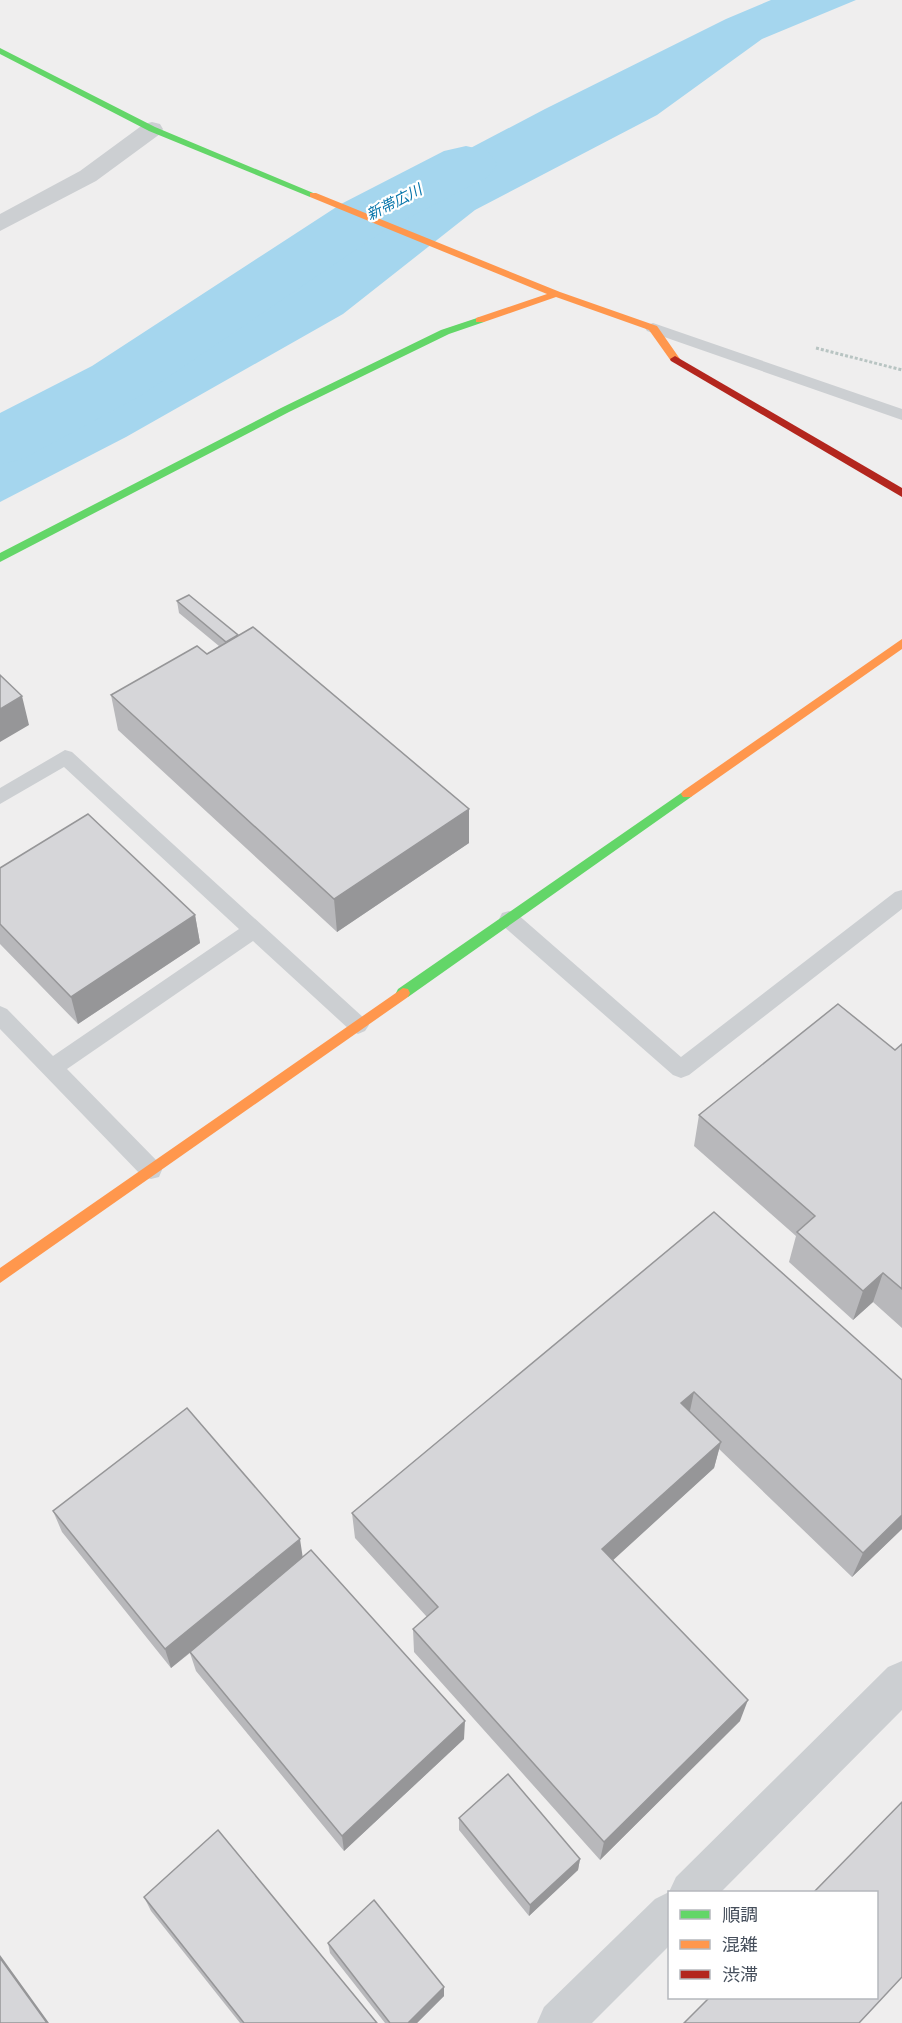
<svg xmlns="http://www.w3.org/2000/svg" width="902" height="2023" viewBox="0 0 902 2023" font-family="Ubuntu,'Noto Sans JP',sans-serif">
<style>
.water{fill:#a5d6ee}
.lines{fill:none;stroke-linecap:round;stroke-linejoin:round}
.river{fill:#a5d6ee;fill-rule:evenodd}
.path{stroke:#b8c4c2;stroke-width:3;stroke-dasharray:3 2;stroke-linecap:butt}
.lane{fill:#cccfd2;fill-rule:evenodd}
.street{fill:#cccfd2;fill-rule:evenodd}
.fast{fill:#63d668;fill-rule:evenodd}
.slow{fill:#ff974d;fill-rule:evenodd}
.jam{fill:#b3261e;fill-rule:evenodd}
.wall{fill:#b8b8bb}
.shaded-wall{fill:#969698}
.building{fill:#d6d6d9;stroke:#969698;stroke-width:1.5}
.labels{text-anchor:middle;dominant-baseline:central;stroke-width:4.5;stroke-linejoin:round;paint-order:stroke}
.far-water-label{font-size:15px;font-style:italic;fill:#0876ab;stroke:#fff}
</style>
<rect width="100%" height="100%" fill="#efeeee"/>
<!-- water -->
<path class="water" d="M 771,0 L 856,0 L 762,39 L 657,115 L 475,210 L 343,314 L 126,437 L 0,502 L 0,428 L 77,387 L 272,296 L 404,183 L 545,109 L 726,19 Z"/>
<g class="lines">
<!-- river -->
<path class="river" d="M 466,146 L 488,151 L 497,164 L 488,177 L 385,230 L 140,396 L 25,458 L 0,465 L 0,413 L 92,366 L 341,204 L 444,151 Z"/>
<!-- path -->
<path class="path" d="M 816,348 L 902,370"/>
<!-- lane -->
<path class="lane" d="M 653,323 L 902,409 L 902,420 L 647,331 L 645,328 L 647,325 Z
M 65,750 L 72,752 L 365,1019 L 369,1025 L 365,1031 L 358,1034 L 351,1031 L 253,941 L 67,1069 L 159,1163 L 162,1170 L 159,1177 L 151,1179 L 143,1177 L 0,1029 L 0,1006 L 7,1009 L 53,1056 L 239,929 L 64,767 L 0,804 L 0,788 Z
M 902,890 L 902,909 L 689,1075 L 681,1078 L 673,1075 L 502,925 L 499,919 L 502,913 L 509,911 L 516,913 L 681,1057 L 895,892 Z"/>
<!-- street -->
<path class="street" d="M 152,122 L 160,124 L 163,129 L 160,134 L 96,181 L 0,231 L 0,214 L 80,171 L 144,124 Z
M 902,1661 L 902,1710 L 721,1892 L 670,1892 L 670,1945 L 592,2023 L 537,2023 L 544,2007 L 655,1899 L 669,1892 L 676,1877 L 888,1667 Z"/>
<!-- fast -->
<path class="fast" d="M 0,48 L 155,127 L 318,195 L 310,197 L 149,131 L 0,54 Z
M 480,317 L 485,320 L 484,322 L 449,334 L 289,412 L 0,562 L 0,553 L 281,408 L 441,330 Z
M 687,789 L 693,794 L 691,797 L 408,997 L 398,997 L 396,993 L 398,989 Z"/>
<!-- slow -->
<path class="slow" d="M 310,193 L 316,193 L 560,292 L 657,326 L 680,359 L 679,361 L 671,361 L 649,330 L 556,297 L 484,322 L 476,322 L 476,318 L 547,294 L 310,197 Z
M 902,639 L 902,649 L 691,797 L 683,797 L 681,794 L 683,791 Z
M 403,988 L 408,989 L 410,993 L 408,997 L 0,1283 L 0,1268 Z"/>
<!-- jam -->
<path class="jam" d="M 675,356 L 902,488 L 902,497 L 671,361 L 670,359 Z"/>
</g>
<!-- wall -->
<path class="wall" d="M 177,601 L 238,635 L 469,809 L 469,843 L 337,932 L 118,730 L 111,695 L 207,654 L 219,646 L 179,613 Z
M 0,868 L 195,915 L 200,943 L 78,1024 L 0,944 Z
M 902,1044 L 902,1328 L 873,1302 L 853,1320 L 789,1262 L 796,1236 L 694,1146 L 699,1115 L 895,1050 Z
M 714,1212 L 902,1529 L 852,1577 L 719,1449 L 714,1468 L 612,1560 L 740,1721 L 600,1860 L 414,1652 L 413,1629 L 427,1617 L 355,1538 L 352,1513 Z
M 53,1511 L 303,1557 L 464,1739 L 344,1851 L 196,1671 L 190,1653 L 171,1668 L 62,1532 Z
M 459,1818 L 580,1859 L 578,1870 L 529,1916 L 459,1830 Z
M 144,1897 L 377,2023 L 240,2023 L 151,1911 Z
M 328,1943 L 444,1996 L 417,2023 L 385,2023 L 330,1953 Z"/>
<!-- shaded-wall -->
<path class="shaded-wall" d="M 22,696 L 29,725 L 0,742 L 0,709 Z
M 469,809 L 469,843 L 337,932 L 334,899 Z
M 195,915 L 200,943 L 78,1024 L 71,997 Z
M 883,1273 L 873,1302 L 853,1320 L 863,1291 Z
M 694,1392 L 688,1420 L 681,1403 Z
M 721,1442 L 714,1468 L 598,1574 L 602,1549 Z
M 902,1515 L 902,1529 L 852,1577 L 863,1553 Z
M 300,1539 L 303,1559 L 171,1668 L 165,1649 Z
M 748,1700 L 740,1721 L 600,1860 L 604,1842 Z
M 465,1721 L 464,1739 L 344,1851 L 342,1836 Z
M 580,1859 L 578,1870 L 529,1916 L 530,1905 Z
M 0,1955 L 49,2023 L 47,2023 L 0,1958 Z
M 444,1987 L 444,1996 L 417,2023 L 408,2023 Z"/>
<!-- building -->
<path class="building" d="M 189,595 L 238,635 L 226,642 L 177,601 Z
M 253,627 L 469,809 L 334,899 L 111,695 L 197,646 L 207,654 Z
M 0,675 L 22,696 L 0,709 Z
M 88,814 L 195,915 L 71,997 L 0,924 L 0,868 Z
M 838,1004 L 895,1050 L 902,1044 L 902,1289 L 883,1273 L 863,1291 L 797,1232 L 815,1216 L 699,1115 Z
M 714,1212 L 902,1380 L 902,1515 L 863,1553 L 694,1392 L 681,1403 L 721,1442 L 602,1549 L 748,1700 L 604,1842 L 413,1629 L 438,1607 L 352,1513 Z
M 187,1408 L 300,1539 L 165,1649 L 53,1511 Z
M 311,1550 L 465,1721 L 342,1836 L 190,1652 Z
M 508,1774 L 580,1859 L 530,1905 L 459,1818 Z
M 902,1802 L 902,1977 L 859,2023 L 684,2023 L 709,1998 L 876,1998 L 876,1893 L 813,1893 Z
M 218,1830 L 377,2023 L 244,2023 L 144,1897 Z
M 374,1900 L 444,1987 L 408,2023 L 390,2023 L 328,1943 Z
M 0,1958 L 47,2023 L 0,2023 Z"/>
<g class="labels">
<!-- far-water labels -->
<g class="far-water-label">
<text transform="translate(394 202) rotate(-27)">新帯広川</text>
</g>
</g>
<!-- legend -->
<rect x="668" y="1891" width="210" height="108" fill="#ffffff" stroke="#b5b8bd" stroke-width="1.5"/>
<rect x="680" y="1910" width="30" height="9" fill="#63d668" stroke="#b5b8bd" stroke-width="1.5"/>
<text x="722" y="1921" font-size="18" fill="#454e5b">順調</text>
<rect x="680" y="1940" width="30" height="9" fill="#ff974d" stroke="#b5b8bd" stroke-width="1.5"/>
<text x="722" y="1951" font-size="18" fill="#454e5b">混雑</text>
<rect x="680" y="1970" width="30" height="9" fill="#b3261e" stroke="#b5b8bd" stroke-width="1.5"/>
<text x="722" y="1981" font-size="18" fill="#454e5b">渋滞</text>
</svg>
